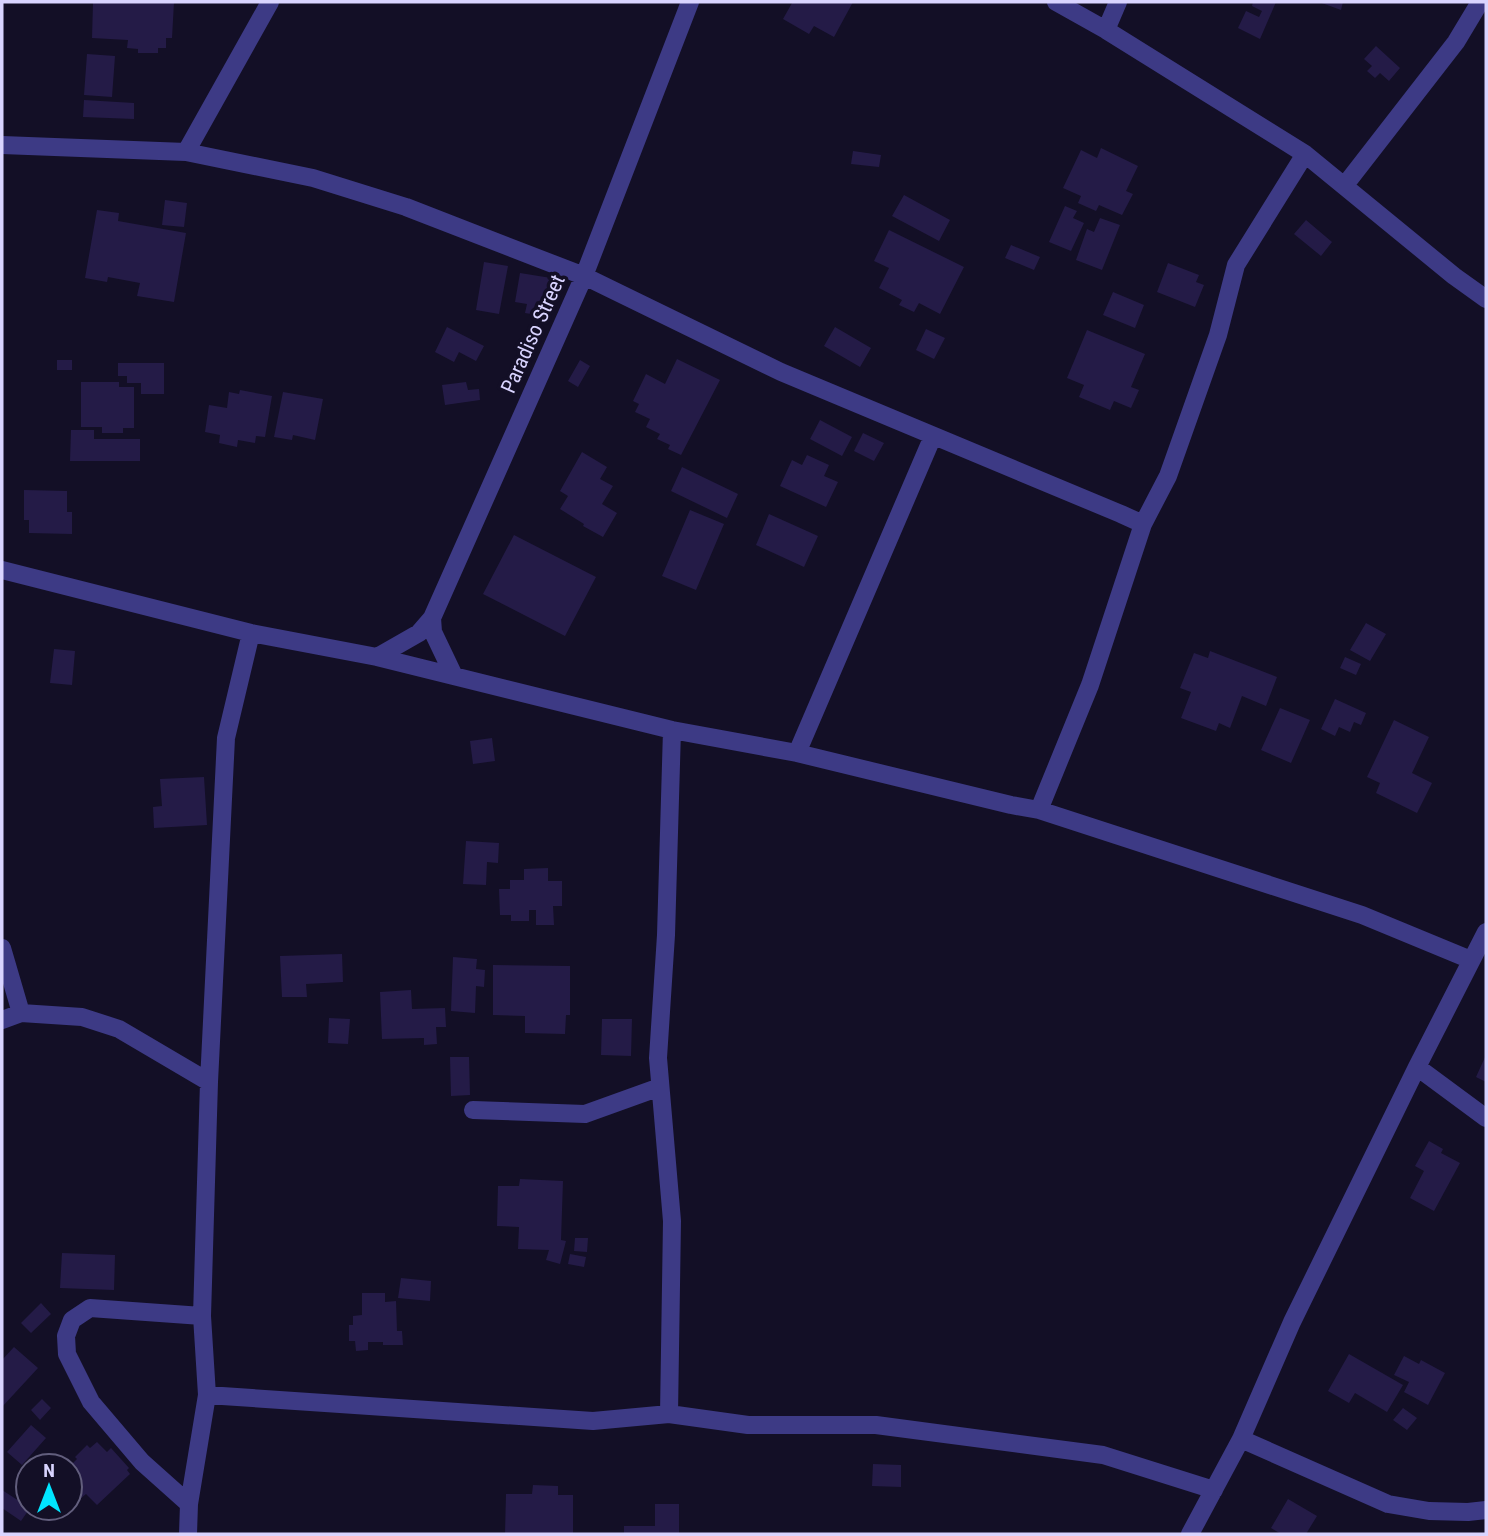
<svg xmlns="http://www.w3.org/2000/svg" width="1488" height="1536" viewBox="0 0 1488 1536" font-family="'Roboto Condensed',sans-serif">
<style>
.building{fill:#241b47}
.lines{fill:none;stroke-linecap:round;stroke-linejoin:round}
.minor{stroke:#3d3a85;stroke-width:18}
.labels{text-anchor:middle;dominant-baseline:central;stroke-width:7;stroke-linejoin:round;paint-order:stroke}
.street-label{font-size:21px;fill:#d9d4ff;stroke:#130f26}
</style>
<rect width="100%" height="100%" fill="#130f26"/>
<!-- building -->
<path class="building" d="M 110,2 L 174,2 L 172,38 L 166,38 L 166,48 L 158,48 L 158,53 L 138,53 L 138,49 L 127,48 L 128,40 L 92,38 L 93,3 L 110,3 Z
M 789,2 L 853,2 L 834,37 L 814,26 L 809,34 L 783,19 L 792,3 Z
M 1253,2 L 1276,2 L 1260,39 L 1238,28 L 1246,11 L 1259,17 L 1262,11 L 1252,6 Z
M 1319,2 L 1343,2 L 1341,10 Z
M 1376,46 L 1400,68 L 1389,81 L 1380,73 L 1375,78 L 1367,71 L 1372,66 L 1364,59 Z
M 87,54 L 115,56 L 112,97 L 84,95 Z
M 84,100 L 134,103 L 134,119 L 83,117 Z
M 1101,148 L 1138,166 L 1126,191 L 1133,194 L 1122,215 L 1099,205 L 1096,211 L 1078,203 L 1081,196 L 1063,188 L 1081,150 L 1097,158 Z
M 853,151 L 881,155 L 879,167 L 851,164 Z
M 904,195 L 950,220 L 939,241 L 892,216 Z
M 165,200 L 187,203 L 184,227 L 162,225 Z
M 1065,206 L 1077,211 L 1073,218 L 1084,223 L 1071,251 L 1049,242 Z
M 97,210 L 119,213 L 118,221 L 186,233 L 174,302 L 137,296 L 140,283 L 108,277 L 107,282 L 85,278 Z
M 1100,218 L 1120,225 L 1102,270 L 1076,260 L 1087,229 L 1094,232 Z
M 1306,220 L 1332,242 L 1321,256 L 1294,234 Z
M 889,230 L 964,267 L 940,314 L 919,303 L 914,312 L 899,305 L 902,300 L 879,288 L 889,268 L 874,261 Z
M 1011,245 L 1040,257 L 1034,270 L 1005,258 Z
M 484,262 L 508,266 L 499,314 L 476,310 Z
M 1168,263 L 1199,275 L 1196,282 L 1204,285 L 1195,307 L 1157,292 Z
M 520,273 L 551,278 L 543,316 L 525,313 L 527,304 L 515,302 Z
M 1113,292 L 1144,305 L 1135,328 L 1103,315 Z
M 447,327 L 484,346 L 476,361 L 459,352 L 454,362 L 435,352 Z
M 835,327 L 871,348 L 860,367 L 824,346 Z
M 926,329 L 945,338 L 934,359 L 916,350 Z
M 1087,330 L 1145,354 L 1131,387 L 1139,390 L 1131,408 L 1114,401 L 1110,410 L 1079,397 L 1084,385 L 1067,378 Z
M 677,359 L 720,380 L 681,455 L 668,449 L 670,445 L 657,439 L 660,434 L 646,427 L 650,419 L 635,412 L 639,404 L 633,401 L 646,374 L 665,384 Z
M 57,360 L 72,360 L 72,370 L 57,370 Z
M 580,360 L 590,366 L 578,387 L 568,381 Z
M 118,363 L 164,363 L 164,394 L 141,394 L 141,383 L 127,383 L 127,376 L 118,376 Z
M 81,382 L 119,382 L 119,387 L 134,387 L 134,428 L 123,428 L 123,433 L 102,433 L 102,427 L 81,427 Z
M 466,382 L 468,390 L 479,389 L 480,400 L 445,405 L 442,385 Z
M 240,390 L 272,396 L 265,437 L 256,436 L 255,443 L 238,440 L 237,447 L 219,443 L 220,435 L 205,432 L 209,405 L 227,408 L 229,392 L 239,394 Z
M 283,392 L 323,399 L 315,440 L 293,435 L 292,440 L 274,437 Z
M 820,420 L 852,437 L 842,456 L 810,439 Z
M 71,430 L 94,430 L 94,439 L 140,439 L 140,461 L 70,461 Z
M 863,433 L 884,443 L 874,461 L 854,451 Z
M 582,452 L 607,467 L 600,479 L 613,486 L 602,504 L 617,513 L 603,537 L 583,526 L 584,524 L 560,509 L 568,496 L 560,491 Z
M 807,455 L 829,465 L 824,476 L 838,482 L 826,507 L 780,486 L 792,460 L 802,465 Z
M 682,467 L 738,494 L 727,518 L 671,491 Z
M 24,490 L 67,491 L 67,512 L 72,512 L 72,534 L 29,533 L 29,520 L 24,520 Z
M 690,510 L 724,524 L 696,590 L 662,576 Z
M 769,514 L 818,536 L 804,567 L 756,545 Z
M 514,535 L 596,577 L 565,636 L 483,594 Z
M 1366,623 L 1386,634 L 1370,661 L 1350,650 Z
M 54,649 L 75,651 L 72,685 L 50,683 Z
M 1210,651 L 1277,677 L 1266,706 L 1242,696 L 1230,728 L 1219,723 L 1216,731 L 1181,718 L 1191,692 L 1180,688 L 1194,653 L 1208,658 Z
M 1345,657 L 1361,664 L 1356,675 L 1340,668 Z
M 1335,699 L 1366,713 L 1361,725 L 1354,722 L 1350,732 L 1339,727 L 1335,736 L 1321,729 Z
M 1280,708 L 1310,720 L 1291,763 L 1261,750 Z
M 1394,720 L 1429,737 L 1412,773 L 1432,783 L 1417,813 L 1376,793 L 1380,783 L 1367,777 Z
M 492,738 L 495,761 L 473,764 L 470,741 Z
M 204,777 L 207,825 L 154,828 L 153,807 L 162,806 L 160,779 Z
M 466,841 L 499,843 L 498,863 L 487,862 L 486,885 L 463,884 Z
M 548,868 L 548,881 L 562,881 L 562,906 L 553,906 L 554,925 L 536,925 L 536,910 L 529,910 L 529,921 L 511,921 L 511,915 L 500,915 L 499,889 L 510,889 L 510,880 L 524,880 L 524,869 Z
M 342,954 L 343,982 L 306,984 L 307,997 L 282,997 L 280,956 Z
M 453,957 L 477,959 L 476,969 L 485,970 L 484,987 L 476,986 L 475,1013 L 451,1011 Z
M 493,965 L 570,966 L 570,1015 L 566,1015 L 565,1034 L 525,1033 L 525,1016 L 493,1015 Z
M 411,990 L 412,1009 L 445,1008 L 446,1027 L 436,1027 L 437,1044 L 424,1045 L 424,1038 L 382,1039 L 380,992 Z
M 329,1018 L 350,1019 L 348,1044 L 328,1043 Z
M 602,1019 L 632,1019 L 631,1056 L 601,1055 Z
M 1486,1055 L 1486,1082 L 1476,1077 Z
M 450,1057 L 469,1057 L 470,1095 L 451,1096 Z
M 1429,1141 L 1443,1149 L 1441,1153 L 1460,1163 L 1434,1211 L 1410,1198 L 1424,1171 L 1415,1166 Z
M 520,1179 L 563,1181 L 561,1240 L 566,1241 L 560,1264 L 546,1260 L 549,1250 L 518,1249 L 519,1227 L 497,1226 L 498,1186 L 519,1186 Z
M 575,1238 L 588,1238 L 587,1252 L 574,1251 Z
M 62,1253 L 115,1255 L 114,1290 L 60,1288 Z
M 570,1254 L 586,1257 L 584,1267 L 568,1264 Z
M 401,1278 L 431,1281 L 430,1301 L 398,1298 Z
M 362,1293 L 385,1293 L 385,1302 L 396,1301 L 397,1331 L 402,1331 L 403,1345 L 383,1345 L 383,1342 L 368,1342 L 368,1350 L 356,1351 L 355,1341 L 349,1341 L 349,1325 L 353,1325 L 353,1316 L 362,1315 Z
M 41,1303 L 51,1314 L 31,1333 L 21,1323 Z
M 14,1347 L 38,1368 L 2,1407 L 2,1360 Z
M 1349,1354 L 1403,1385 L 1387,1412 L 1355,1393 L 1349,1403 L 1328,1391 Z
M 1404,1356 L 1419,1364 L 1421,1360 L 1445,1373 L 1428,1405 L 1404,1392 L 1409,1382 L 1394,1375 Z
M 42,1399 L 51,1408 L 40,1420 L 31,1410 Z
M 1403,1408 L 1417,1418 L 1407,1430 L 1393,1420 Z
M 31,1425 L 46,1438 L 22,1465 L 7,1452 Z
M 97,1442 L 107,1452 L 111,1448 L 129,1468 L 127,1470 L 130,1474 L 97,1505 L 86,1494 L 73,1505 L 70,1502 L 70,1466 L 77,1459 L 75,1457 L 87,1445 L 90,1448 Z
M 873,1464 L 901,1465 L 901,1487 L 872,1486 Z
M 533,1485 L 558,1486 L 558,1495 L 573,1495 L 573,1534 L 505,1534 L 506,1494 L 532,1494 Z
M 2,1490 L 30,1508 L 21,1521 L 2,1508 Z
M 1288,1499 L 1317,1516 L 1306,1534 L 1281,1534 L 1271,1528 Z
M 655,1504 L 679,1504 L 679,1534 L 624,1534 L 624,1526 L 655,1526 Z"/>
<g class="lines">
<!-- minor -->
<path class="minor" d="M 1056,2 L 1106,30 L 1305,154 L 1454,276 L 1486,299
M 1106,30 L 1118,2
M 2,145 L 186,152 L 313,178 L 406,207 L 584,276 L 781,372 L 1121,514 L 1143,524
M 186,152 L 270,2
M 1345,185 L 1456,42 L 1480,2
M 2,570 L 251,633 L 377,657 L 672,730 L 797,753 L 1011,805 L 1039,810 L 1362,915 L 1471,960
M 432,618 L 433,632 L 454,676
M 377,657 L 419,633 L 432,618 L 584,276 L 690,2
M 797,753 L 933,436
M 1039,810 L 1090,685 L 1143,524 L 1168,476 L 1218,335 L 1236,265 L 1305,154
M 2,948 L 21,1013
M 2,1020 L 21,1013 L 82,1017 L 119,1029 L 209,1082
M 1417,1067 L 1486,1118
M 473,1110 L 585,1114 L 660,1087
M 207,1395 L 593,1421 L 669,1414 L 748,1425 L 876,1425 L 1103,1455 L 1214,1490
M 669,1414 L 672,1221 L 658,1058 L 666,935 L 672,730
M 1241,1439 L 1388,1504 L 1429,1511 L 1468,1512 L 1486,1510
M 189,1504 L 142,1462 L 91,1402 L 67,1354 L 66,1336 L 72,1320 L 90,1308 L 202,1316
M 188,1534 L 189,1504 L 207,1395 L 202,1316 L 209,1082 L 226,738 L 251,633
M 1190,1534 L 1241,1439 L 1292,1322 L 1417,1067 L 1486,932"/>
</g>
<g class="labels">
<!-- street labels -->
<g class="street-label">
<text transform="translate(533 334) rotate(-66)">Paradiso Street</text>
</g>
</g>
<!-- border -->
<rect width="1488" height="1536" fill="none" stroke="#d9d4ff" stroke-width="7"/>
<!-- north arrow -->
<g transform="translate(49 1487)"><circle r="33" fill="#130f26" stroke="#625e7d" stroke-width="2"/>
<path d="M0-5L12 26L0 18L-12 26Z" fill="#00e5ff"/>
<text y="-10" font-size="19" font-weight="bold" text-anchor="middle" fill="#d9d4ff">N</text>
</g>
</svg>
